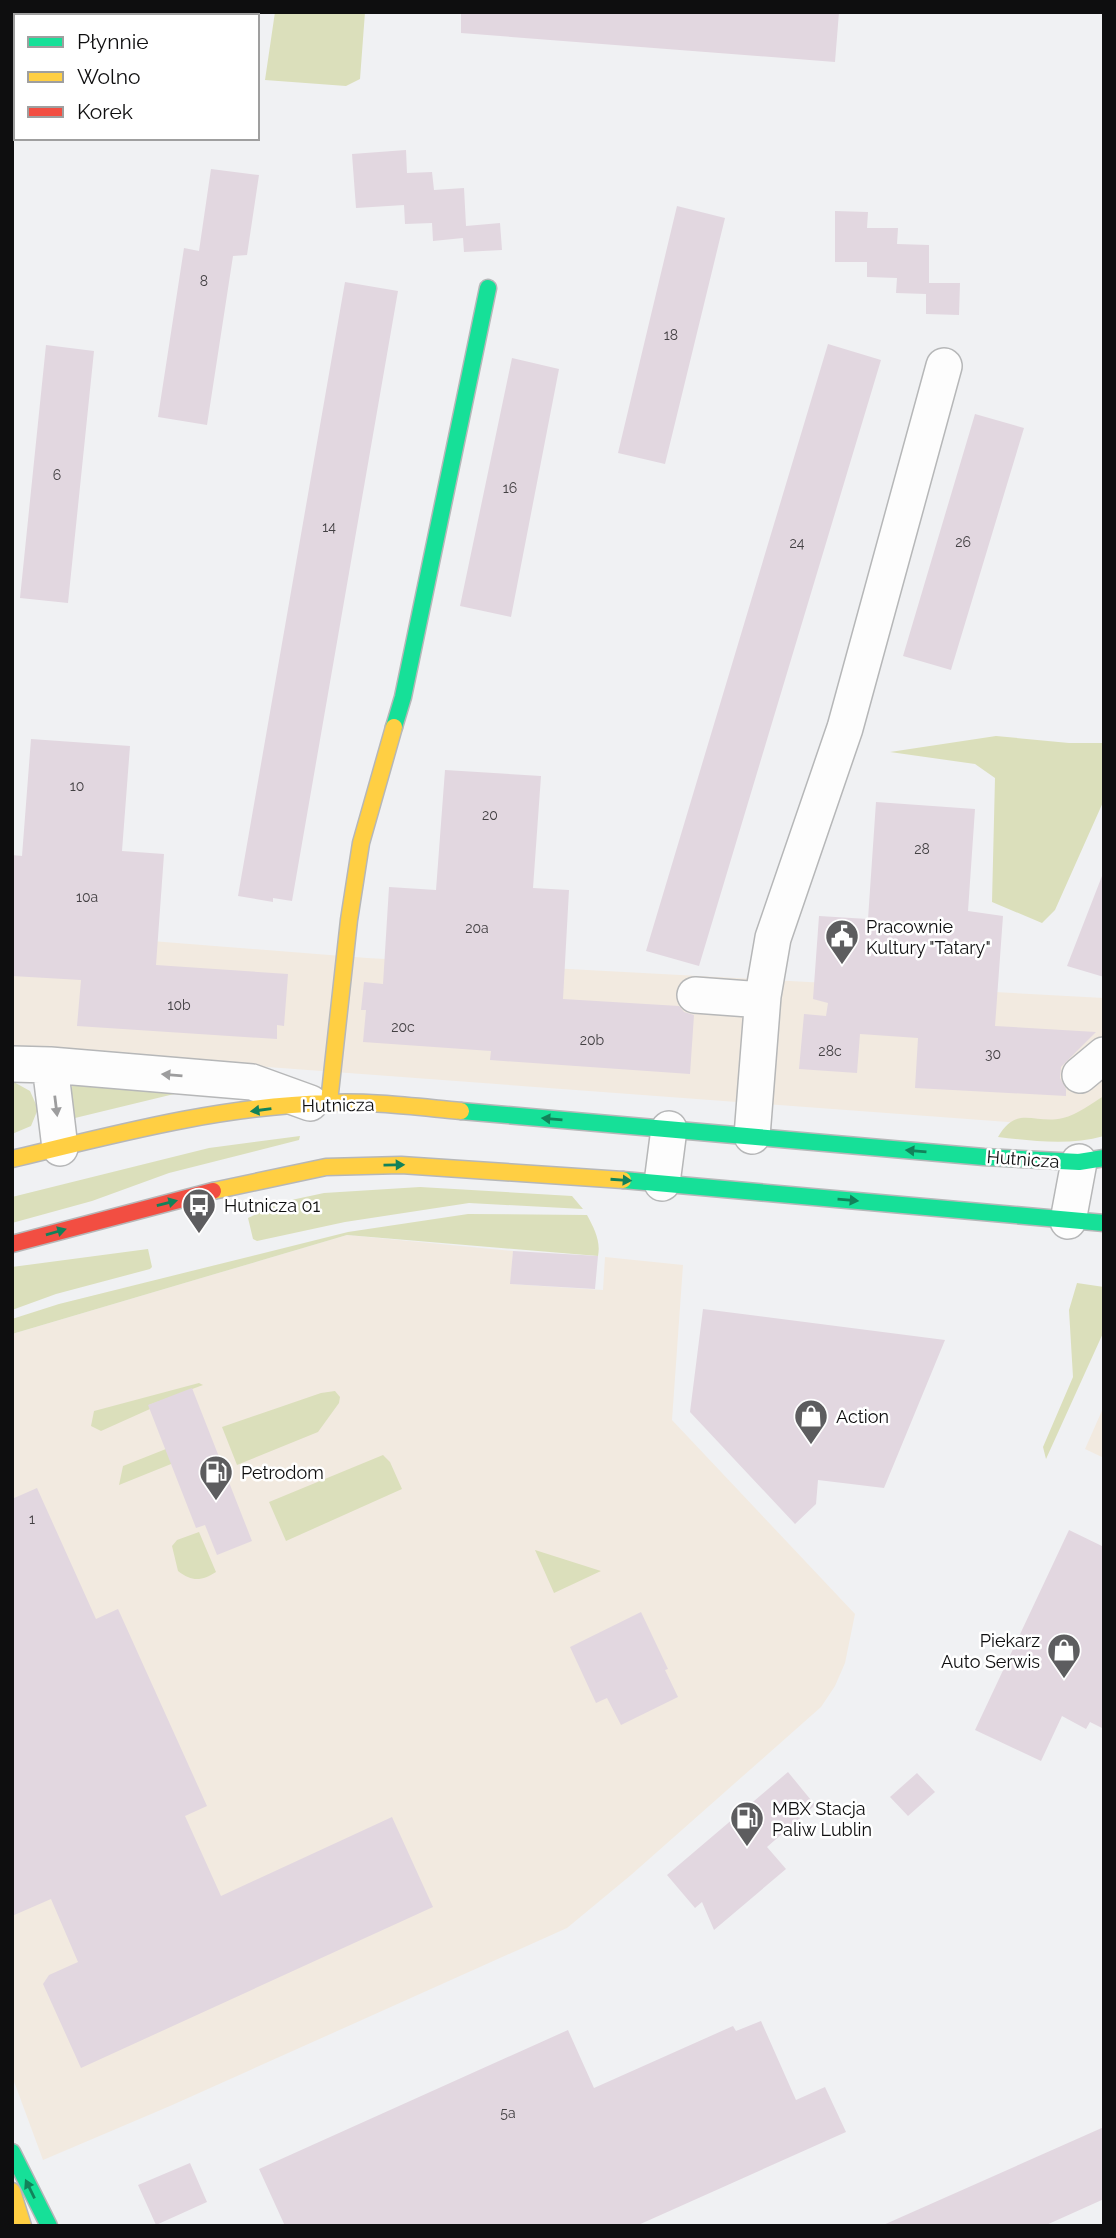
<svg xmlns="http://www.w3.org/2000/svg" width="1116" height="2238" viewBox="0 0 1116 2238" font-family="Raleway,sans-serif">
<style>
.commercial{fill:#f2eae0}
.green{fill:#dbdfbb}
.building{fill:#e2d7e0}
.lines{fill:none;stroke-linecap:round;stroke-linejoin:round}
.street-casing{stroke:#b6b7b8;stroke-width:38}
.fast-casing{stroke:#b6b7b8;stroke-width:19}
.slow-casing{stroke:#b6b7b8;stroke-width:19}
.jam-casing{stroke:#b6b7b8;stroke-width:19}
.street{stroke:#fdfdfd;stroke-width:35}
.fast{stroke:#16e098;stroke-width:16}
.slow{stroke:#ffcf43;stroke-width:16}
.jam{stroke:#f24e42;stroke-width:16}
.oneway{fill:#9d9d9e}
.oneway2{fill:#12825a}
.labels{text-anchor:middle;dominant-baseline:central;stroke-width:5;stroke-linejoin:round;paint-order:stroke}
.number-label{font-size:14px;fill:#434043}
.poi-label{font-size:18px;fill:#0e0e0f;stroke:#fff;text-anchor:start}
.street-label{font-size:18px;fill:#0e0e0f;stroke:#fff}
</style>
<rect width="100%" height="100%" fill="#f0f1f3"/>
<!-- commercial -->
<path class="commercial" d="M 12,930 L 367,958 L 1104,998 L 1104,1102 L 1061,1126 L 12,1048 Z
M 347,1235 L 513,1251 L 511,1284 L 603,1290 L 605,1257 L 683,1265 L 672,1420 L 855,1614 L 845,1663 L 835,1686 L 821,1707 L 631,1875 L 567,1928 L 170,2106 L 43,2160 L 12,2076 L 12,1334 Z
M 1104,1406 L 1104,1458 L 1085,1449 Z"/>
<!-- green -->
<path class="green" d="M 111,12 L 210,12 L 209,16 L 111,16 Z
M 275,12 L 365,12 L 360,79 L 346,86 L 265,80 Z
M 996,736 L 1069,743 L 1104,743 L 1104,800 L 1055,910 L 1042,923 L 992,902 L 995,778 L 975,764 L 890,752 Z
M 72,1079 L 203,1087 L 75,1118 L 71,1114 Z
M 12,1081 L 30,1091 L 38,1109 L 31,1126 L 12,1134 Z
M 1104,1096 L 1104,1136 C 1069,1146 1033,1141 998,1137 C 1017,1104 1035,1125 1063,1118 C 1077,1115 1092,1103 1104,1096 Z
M 300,1136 L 299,1140 L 169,1173 L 92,1201 L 12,1223 L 12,1197 L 209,1148 Z
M 420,1187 L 572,1196 L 583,1209 L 469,1203 L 345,1222 L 257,1241 L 253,1239 L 248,1218 L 282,1202 L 324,1193 Z
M 468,1214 L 587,1215 C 594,1228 601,1241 598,1256 L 347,1235 L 12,1334 L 12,1319 L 59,1304 L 348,1232 Z
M 148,1249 L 152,1267 L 150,1269 L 56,1294 L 12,1310 L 12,1267 Z
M 1077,1283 L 1104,1287 L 1104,1331 L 1046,1459 L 1043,1447 L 1073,1377 L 1069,1310 Z
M 199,1383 L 203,1385 L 149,1405 L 150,1409 L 101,1431 L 91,1426 L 94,1411 Z
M 335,1391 L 340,1397 L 339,1403 L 318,1432 L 237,1465 L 222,1427 L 321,1393 Z
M 171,1447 L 181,1460 L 119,1485 L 123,1466 Z
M 383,1455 L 390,1462 L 402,1489 L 286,1541 L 269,1502 Z
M 199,1532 L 216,1572 C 202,1581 192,1582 178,1571 L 172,1546 L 177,1540 Z
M 535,1550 L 601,1571 L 554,1593 Z"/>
<!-- building -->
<path class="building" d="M 461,12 L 839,12 L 835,62 L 461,33 Z
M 406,150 L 407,173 L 432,172 L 434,190 L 464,188 L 466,226 L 500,223 L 502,250 L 464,252 L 463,238 L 433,241 L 432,223 L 405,224 L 404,205 L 356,208 L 352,154 Z
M 211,169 L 259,175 L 247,255 L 233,256 L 207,425 L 158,417 L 184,248 L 199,251 Z
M 677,206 L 725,218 L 665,464 L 618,453 Z
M 835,211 L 868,212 L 867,228 L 898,228 L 897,244 L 929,245 L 929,283 L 960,283 L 959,315 L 926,314 L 926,294 L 896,293 L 897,278 L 867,277 L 867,262 L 835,262 Z
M 345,282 L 398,291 L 292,901 L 273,898 L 273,902 L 238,896 Z
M 828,344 L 881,360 L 699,966 L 646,951 Z
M 46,345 L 94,351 L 68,603 L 20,598 Z
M 512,358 L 559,369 L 511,617 L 460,606 Z
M 975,414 L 1024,428 L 951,670 L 903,656 Z
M 31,739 L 130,746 L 122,851 L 164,854 L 156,965 L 288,974 L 284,1026 L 277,1025 L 277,1039 L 77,1026 L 81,980 L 12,976 L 12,855 L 22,856 Z
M 445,770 L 541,776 L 533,888 L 569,890 L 563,999 L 679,1006 L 684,1012 L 694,1015 L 690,1074 L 490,1060 L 491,1051 L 363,1042 L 366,1010 L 361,1010 L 364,982 L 383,984 L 389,887 L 436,890 Z
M 876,802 L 975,809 L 968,911 L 1003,916 L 995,1026 L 1096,1032 L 1061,1067 L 1060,1078 L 1066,1089 L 1066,1096 L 915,1088 L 918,1038 L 860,1034 L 857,1073 L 799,1069 L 804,1014 L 826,1016 L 828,1003 L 813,999 L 819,916 L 868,919 Z
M 1102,876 L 1104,877 L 1104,977 L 1067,966 Z
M 513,1251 L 598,1256 L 595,1289 L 510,1284 Z
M 703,1309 L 945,1340 L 884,1488 L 818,1480 L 816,1504 L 795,1524 L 690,1412 Z
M 192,1388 L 252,1541 L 217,1555 L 205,1525 L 196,1528 L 148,1405 Z
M 37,1488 L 96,1619 L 118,1609 L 207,1806 L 185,1816 L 221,1896 L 392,1817 L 433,1907 L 81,2068 L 43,1984 L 49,1975 L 78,1962 L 51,1899 L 12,1916 L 12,1499 Z
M 1069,1530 L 1104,1547 L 1104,1729 L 1090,1722 L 1086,1729 L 1062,1716 L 1041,1761 L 975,1730 Z
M 641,1612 L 668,1669 L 665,1670 L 678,1697 L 621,1725 L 607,1698 L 596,1703 L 570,1647 Z
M 788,1772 L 815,1805 L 767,1847 L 786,1869 L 714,1930 L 702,1902 L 695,1908 L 667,1875 Z
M 917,1773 L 935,1792 L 908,1816 L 890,1797 Z
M 761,2021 L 796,2100 L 825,2087 L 846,2132 L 636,2226 L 285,2226 L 259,2169 L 568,2030 L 594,2088 L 733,2026 L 736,2031 Z
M 1104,2127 L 1104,2199 L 1044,2226 L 881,2226 Z
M 190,2163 L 207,2202 L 156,2225 L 138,2185 Z"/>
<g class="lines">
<!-- street casing -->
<g class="street-casing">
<path id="street" d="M 695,995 L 749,999
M 12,1064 L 50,1065 L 252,1082 L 310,1103
M 50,1065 L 60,1148
M 1080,1075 L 1104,1055
M 752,1136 L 763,996 L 773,938 L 845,728 L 944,366
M 662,1183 L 669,1129
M 1068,1221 L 1079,1162"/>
</g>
<!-- fast casing -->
<g class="fast-casing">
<path id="fast" d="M 394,727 L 403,697 L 488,288
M 461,1111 L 984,1157 L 1079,1162 L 1104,1158
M 623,1180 L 1104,1223
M 12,2152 L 49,2226"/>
</g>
<!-- slow casing -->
<g class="slow-casing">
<path id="slow" d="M 329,1102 L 349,920 L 361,843 L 394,727
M 12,1159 C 116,1134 220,1106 328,1103 C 372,1101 417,1107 461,1111
M 213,1191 L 326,1167 L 401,1165 L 623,1180
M 12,2191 L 23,2226"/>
</g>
<!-- jam casing -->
<g class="jam-casing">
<path id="jam" d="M 12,1244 L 213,1191"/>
</g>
<!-- street -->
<use href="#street" class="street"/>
<!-- fast -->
<use href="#fast" class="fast"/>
<!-- slow -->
<use href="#slow" class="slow"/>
<!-- jam -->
<use href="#jam" class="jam"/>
</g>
<!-- one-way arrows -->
<defs><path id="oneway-solid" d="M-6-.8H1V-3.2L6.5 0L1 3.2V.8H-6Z" transform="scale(1.75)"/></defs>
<g class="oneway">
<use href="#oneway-solid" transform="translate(172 1075) rotate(-175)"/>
<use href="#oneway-solid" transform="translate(56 1106) rotate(83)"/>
</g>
<g class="oneway2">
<use href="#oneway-solid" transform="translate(261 1110) rotate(172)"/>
<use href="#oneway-solid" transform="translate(552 1119) rotate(-175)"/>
<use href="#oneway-solid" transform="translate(916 1151) rotate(-175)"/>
<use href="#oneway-solid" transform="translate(394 1165) rotate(-1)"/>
<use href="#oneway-solid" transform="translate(621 1180) rotate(4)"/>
<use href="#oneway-solid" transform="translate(848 1200) rotate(5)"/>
<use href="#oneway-solid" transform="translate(167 1203) rotate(-14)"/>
<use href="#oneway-solid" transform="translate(56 1232) rotate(-16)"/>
<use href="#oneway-solid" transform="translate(30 2189) rotate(-116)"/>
</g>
<!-- icons -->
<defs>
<g id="civic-pin" transform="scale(1.75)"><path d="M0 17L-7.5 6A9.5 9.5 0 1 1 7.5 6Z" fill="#5d5d5f" stroke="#fff"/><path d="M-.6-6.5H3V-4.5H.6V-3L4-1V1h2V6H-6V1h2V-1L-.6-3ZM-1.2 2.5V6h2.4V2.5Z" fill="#fff"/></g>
<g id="bus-pin" transform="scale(1.75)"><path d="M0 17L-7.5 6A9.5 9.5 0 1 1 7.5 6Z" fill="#5d5d5f" stroke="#fff"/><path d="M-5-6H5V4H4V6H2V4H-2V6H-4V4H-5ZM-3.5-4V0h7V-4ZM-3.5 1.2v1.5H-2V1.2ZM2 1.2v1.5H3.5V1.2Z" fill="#fff"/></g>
<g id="shop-pin" transform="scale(1.75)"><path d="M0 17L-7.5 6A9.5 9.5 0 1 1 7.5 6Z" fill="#5d5d5f" stroke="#fff"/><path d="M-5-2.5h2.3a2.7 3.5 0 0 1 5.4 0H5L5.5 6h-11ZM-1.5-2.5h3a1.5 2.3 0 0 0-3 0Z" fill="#fff"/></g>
<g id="fuel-pin" transform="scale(1.75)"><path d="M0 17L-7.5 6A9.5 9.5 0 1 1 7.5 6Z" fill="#5d5d5f" stroke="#fff"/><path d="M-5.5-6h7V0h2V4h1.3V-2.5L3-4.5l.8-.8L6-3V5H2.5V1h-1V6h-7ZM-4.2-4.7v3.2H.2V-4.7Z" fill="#fff"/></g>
</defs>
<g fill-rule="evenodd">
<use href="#civic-pin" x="842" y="936"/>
<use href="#bus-pin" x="199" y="1205"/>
<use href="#shop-pin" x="811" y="1416"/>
<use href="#fuel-pin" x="216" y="1472"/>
<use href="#shop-pin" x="1064" y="1650"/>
<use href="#fuel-pin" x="747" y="1818"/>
</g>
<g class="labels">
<!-- number labels -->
<g class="number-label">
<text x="204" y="281">8</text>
<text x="671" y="335">18</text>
<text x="57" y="475">6</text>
<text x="510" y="488">16</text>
<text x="329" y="527">14</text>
<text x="963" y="542">26</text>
<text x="797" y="543">24</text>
<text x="77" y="786">10</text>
<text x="490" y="815">20</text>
<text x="922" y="849">28</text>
<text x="87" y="897">10a</text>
<text x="477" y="928">20a</text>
<text x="179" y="1005">10b</text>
<text x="403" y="1027">20c</text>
<text x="592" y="1040">20b</text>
<text x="830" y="1051">28c</text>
<text x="993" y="1054">30</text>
<text x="32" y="1519">1</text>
<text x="508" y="2113">5a</text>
</g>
<!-- poi labels -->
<g class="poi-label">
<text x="866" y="926">Pracownie<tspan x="866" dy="21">Kultury "Tatary"</tspan></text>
<text x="224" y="1205">Hutnicza 01</text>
<text x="836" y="1416">Action</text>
<text x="241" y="1472">Petrodom</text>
<text x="1040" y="1640" text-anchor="end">Piekarz<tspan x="1040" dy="21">Auto Serwis</tspan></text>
<text x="772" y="1808">MBX Stacja<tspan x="772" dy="21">Paliw Lublin</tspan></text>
</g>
<!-- street labels -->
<g class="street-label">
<text transform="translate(338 1105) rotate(-1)">Hutnicza</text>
<text transform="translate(1023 1159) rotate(4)">Hutnicza</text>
</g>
</g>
<!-- border -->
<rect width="1116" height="2238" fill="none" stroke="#0e0e0f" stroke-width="28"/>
<!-- legend -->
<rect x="14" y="14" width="245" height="126" fill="#ffffff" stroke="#9f9f9f" stroke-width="2"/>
<rect x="28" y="37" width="35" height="10" fill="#16e098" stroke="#9f9f9f" stroke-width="2"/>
<text x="77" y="49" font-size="21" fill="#0e0e0f">Płynnie</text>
<rect x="28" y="72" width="35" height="10" fill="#ffcf43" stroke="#9f9f9f" stroke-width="2"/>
<text x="77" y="84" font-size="21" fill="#0e0e0f">Wolno</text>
<rect x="28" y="107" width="35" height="10" fill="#f24e42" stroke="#9f9f9f" stroke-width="2"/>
<text x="77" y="119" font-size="21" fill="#0e0e0f">Korek</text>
</svg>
